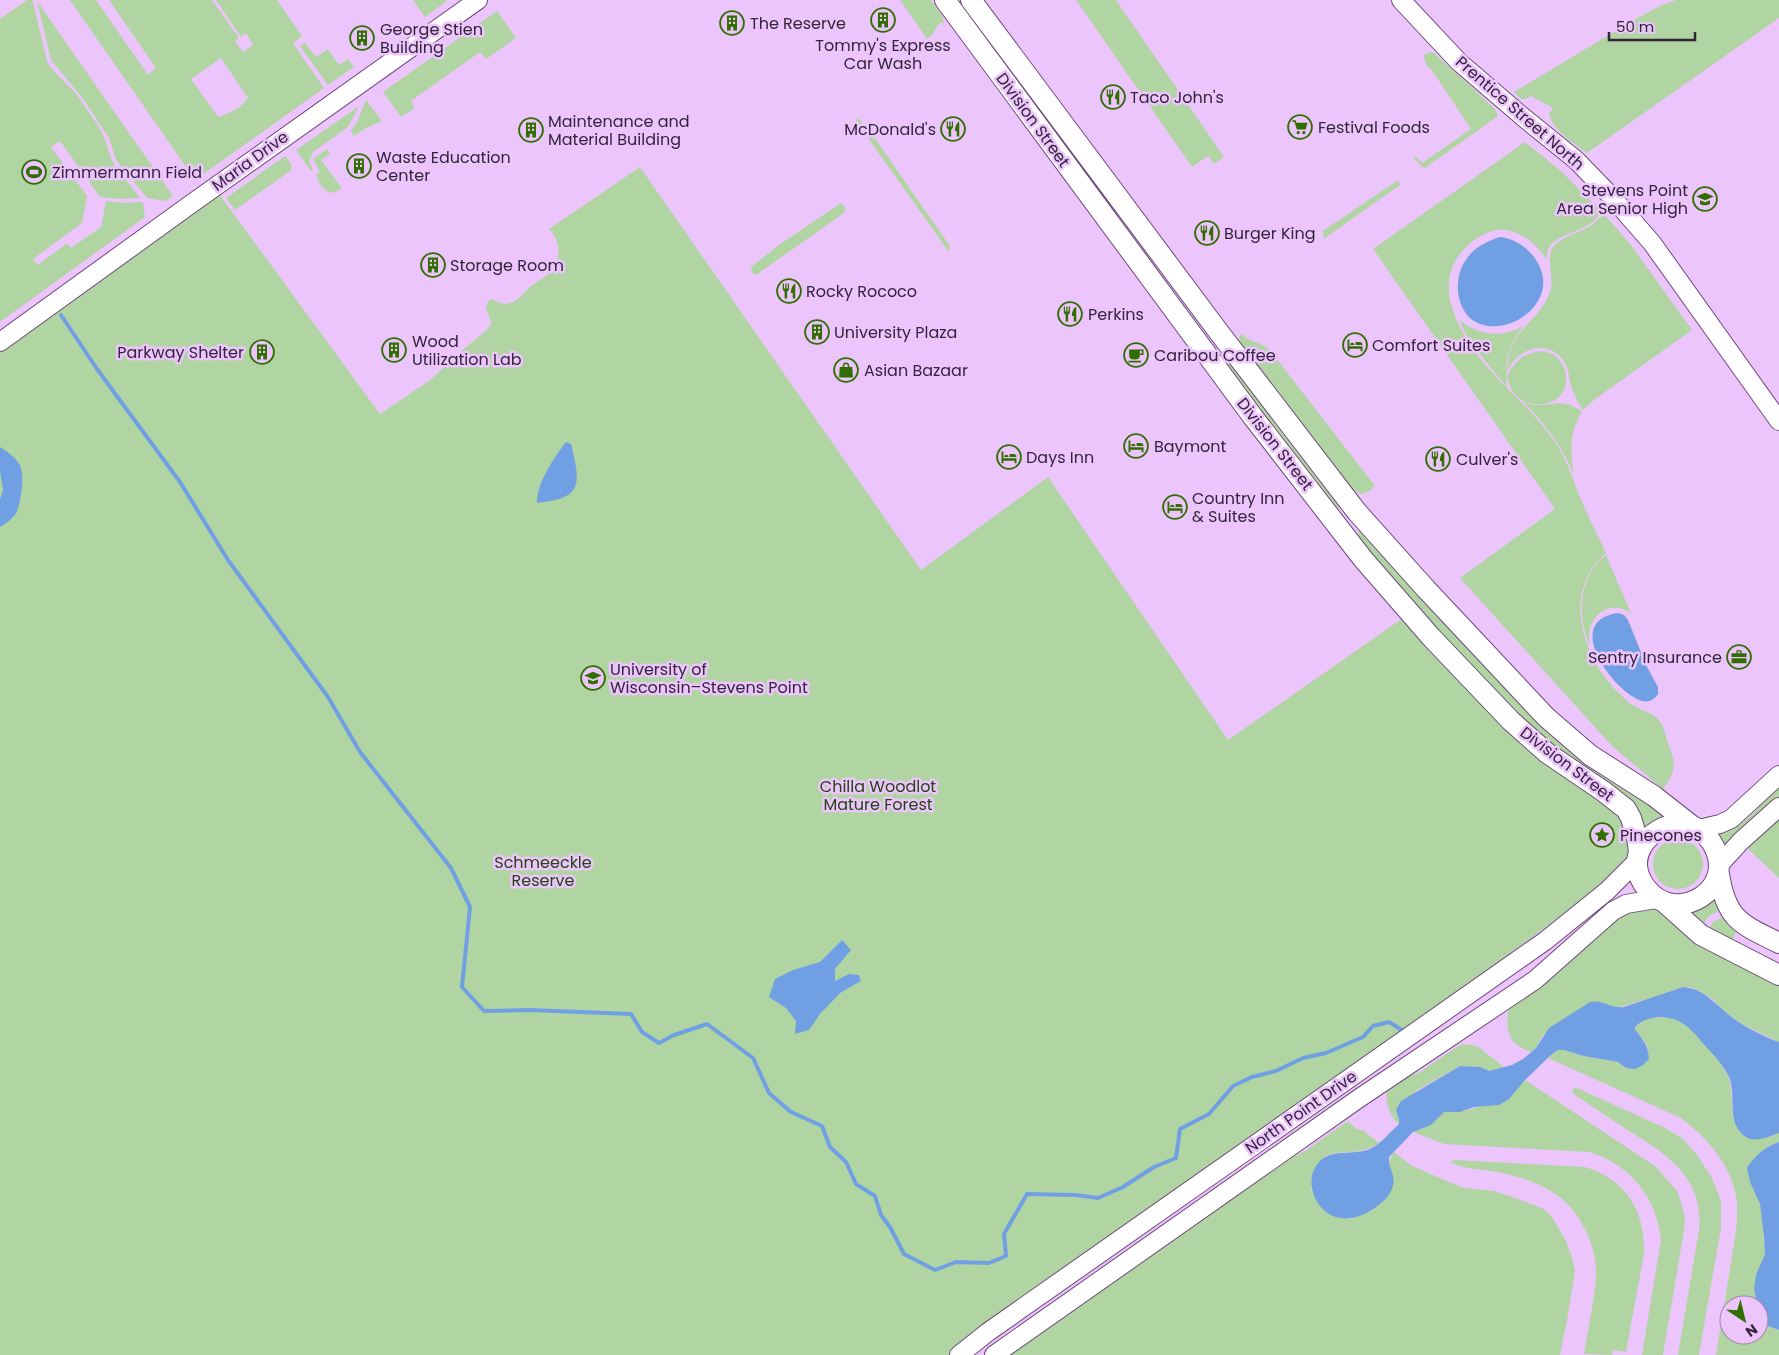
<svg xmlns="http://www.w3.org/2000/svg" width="1779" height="1355" viewBox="0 0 1779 1355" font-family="Poppins,sans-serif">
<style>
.green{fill:#b1d5a2;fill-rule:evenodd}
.water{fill:#70a0e3}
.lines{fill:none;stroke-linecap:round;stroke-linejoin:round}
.stream{stroke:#70a0e3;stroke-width:4}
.tertiary-casing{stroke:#6e4a7b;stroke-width:20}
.secondary-casing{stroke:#6e4a7b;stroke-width:22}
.tertiary{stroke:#fff;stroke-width:18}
.secondary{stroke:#fff;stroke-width:20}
.labels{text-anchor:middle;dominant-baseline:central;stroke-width:5;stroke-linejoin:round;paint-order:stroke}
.poi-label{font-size:16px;fill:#332439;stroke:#edc5fd;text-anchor:start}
.street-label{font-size:16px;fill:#332439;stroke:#edc5fd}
.park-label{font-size:16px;fill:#244413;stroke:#edc5fd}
</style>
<rect width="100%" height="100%" fill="#edc5fd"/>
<!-- green -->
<path class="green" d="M 27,0 L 32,0 L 33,2 L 47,61 L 52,69 L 77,95 L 97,124 L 104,137 L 111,158 L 115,166 L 140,198 L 119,199 L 100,197 L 60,141 L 51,147 L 87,196 L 82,223 L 33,259 L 38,265 L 67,243 L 71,248 L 101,227 L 106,201 L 122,203 L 143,202 L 145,217 L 0,322 L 0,19 Z
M 70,0 L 96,0 L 148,75 L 156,68 L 109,0 L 212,0 L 239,38 L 235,41 L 243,52 L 253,45 L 246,33 L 241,37 L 216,0 L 277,0 L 302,36 L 293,43 L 324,88 L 195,180 ZM 221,58 L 248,98 C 240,108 231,113 218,117 L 191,79 Z
M 413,0 L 446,0 L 447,1 L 425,17 Z
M 900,0 L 931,0 L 943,17 L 944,25 L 941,22 C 935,27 934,35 927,39 Z
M 1076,0 L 1116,0 L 1224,157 L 1214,164 L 1208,156 L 1192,167 Z
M 1676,0 L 1779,0 L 1779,18 L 1587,153 C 1574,143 1553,131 1549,114 L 1553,108 L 1531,96 L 1526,99 L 1521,99 L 1514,92 L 1632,21 L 1660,6 Z
M 37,1 L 173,196 L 165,201 L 147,198 L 116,160 L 109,138 L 84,100 L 51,60 Z
M 497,11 L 516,38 L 486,59 L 480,52 L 411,101 L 415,108 L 401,117 L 383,92 Z
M 305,43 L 316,57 L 328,49 L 339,65 L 348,59 L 354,67 L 328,85 L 300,46 Z
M 1430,52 L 1434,53 L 1495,109 L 1498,116 L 1425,168 L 1420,165 L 1414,158 L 1416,156 L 1422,163 L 1471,129 L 1431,69 L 1427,66 L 1423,55 Z
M 366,100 L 382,121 L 366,128 L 354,136 L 351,131 L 357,122 Z
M 359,106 L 348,127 L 313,152 L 309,161 L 313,170 L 311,171 L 296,150 Z
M 857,119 L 859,119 L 869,130 L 950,246 L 949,252 L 856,121 Z
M 1525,142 L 1561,171 L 1601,211 C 1598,215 1596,220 1591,223 C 1577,234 1543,236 1547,260 C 1538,246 1523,232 1505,230 C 1494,229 1482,234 1473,241 C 1453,256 1444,279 1451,304 C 1469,366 1522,393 1555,442 C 1565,457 1570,471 1576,487 C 1584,509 1596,531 1606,553 C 1561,591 1582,659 1620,694 C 1624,698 1629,704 1635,706 C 1644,712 1654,712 1660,722 C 1664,727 1665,733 1667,740 C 1675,761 1678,769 1663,789 L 1612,746 L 1460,578 L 1555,509 L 1373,249 Z
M 327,149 L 330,154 L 321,160 L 342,188 L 333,193 C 325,192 318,183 316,175 L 320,172 L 313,159 Z
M 285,156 L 291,164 L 292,168 L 290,171 L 235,210 L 226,198 Z
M 640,167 L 921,570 L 1048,477 L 1228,740 L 1403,618 L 1621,818 C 1624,826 1629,836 1630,844 C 1631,871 1588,896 1569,910 L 959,1355 L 0,1355 L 0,342 L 214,187 L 380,414 L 429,381 L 465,348 L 487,330 L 491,323 L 486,308 L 488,301 L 491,299 C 498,302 503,305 510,303 C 520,301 523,292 531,286 C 536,282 542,279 547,275 C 561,262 563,243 549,229 Z
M 1398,180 L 1400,185 L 1325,238 L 1323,237 L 1323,231 Z
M 841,203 L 846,208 L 844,213 L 756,275 L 752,273 L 751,267 L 779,245 Z
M 1603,213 L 1631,245 L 1692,330 L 1594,400 L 1583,410 C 1578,403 1574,394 1571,386 C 1569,379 1569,373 1567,367 C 1561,352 1547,345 1532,349 C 1520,353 1512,360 1507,372 C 1508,364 1508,356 1511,349 C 1519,327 1542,315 1550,292 C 1555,279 1545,257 1553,247 C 1567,231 1590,234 1603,213 Z
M 1459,320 C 1480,336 1501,338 1524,326 C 1507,347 1505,361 1507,387 L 1471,344 Z
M 1241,333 C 1247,341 1260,342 1269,349 L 1375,486 L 1368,492 L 1362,494 L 1352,490 L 1238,342 Z
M 1543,351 C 1546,352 1551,353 1554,355 C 1566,362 1571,385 1560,396 C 1546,410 1519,406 1510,387 C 1509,384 1508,379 1507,376 C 1516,359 1524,353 1543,351 Z
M 1229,357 L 1342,508 L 1333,507 L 1232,375 L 1226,359 Z
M 1522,401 C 1545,413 1559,393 1582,412 C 1569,432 1570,453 1574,476 C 1563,446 1544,423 1522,401 Z
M 1357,524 L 1415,587 L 1672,817 L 1644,833 L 1534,732 L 1426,620 L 1363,544 L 1359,537 Z
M 1606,555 L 1631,613 C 1605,597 1584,621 1590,647 C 1577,617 1578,576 1606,555 Z
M 1779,784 L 1779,799 L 1725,850 L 1717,832 L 1737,826 L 1750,816 Z
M 1779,814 L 1779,878 L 1744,845 Z
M1653 864a25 25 0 1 1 50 0a25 25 0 1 1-50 0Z
M 1713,895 L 1718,911 L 1708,917 L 1702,927 L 1687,911 Z
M 1639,909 L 1653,909 L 1663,913 L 1779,984 L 1779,1042 L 1744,1025 L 1721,1009 L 1713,999 L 1691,987 L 1683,987 L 1651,998 L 1616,1008 L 1543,1035 L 1536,1048 L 1531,1052 C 1527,1050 1521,1048 1517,1045 C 1506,1037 1506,1019 1509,1008 L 1606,924 L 1623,914 Z
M 1723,917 L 1737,931 L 1731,942 L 1708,931 L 1713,922 Z
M 1653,1018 C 1662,1017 1672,1016 1680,1021 C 1694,1029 1724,1063 1729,1079 C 1736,1104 1725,1116 1745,1137 L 1768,1137 L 1779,1133 L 1779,1142 L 1768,1146 L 1756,1193 L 1760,1204 L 1762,1218 L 1765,1254 L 1754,1289 L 1757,1305 L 1729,1305 L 1729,1335 L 1759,1335 L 1759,1313 L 1765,1325 L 1779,1330 L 1779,1355 L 1716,1355 L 1736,1231 C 1737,1219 1738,1208 1736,1196 C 1730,1163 1706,1137 1681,1118 L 1548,1058 L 1558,1050 L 1564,1050 L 1584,1056 L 1618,1062 L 1626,1068 L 1649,1059 L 1647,1046 L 1635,1029 L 1635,1027 L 1646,1019 Z
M 1463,1044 L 1477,1046 L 1504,1067 L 1489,1071 L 1480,1067 L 1460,1066 L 1417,1090 L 1396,1110 L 1399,1120 L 1399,1124 C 1390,1118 1384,1098 1387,1089 L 1400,1080 L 1420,1072 L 1458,1046 Z
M 1525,1080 L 1655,1166 L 1677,1191 L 1682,1205 L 1685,1219 L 1684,1231 L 1663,1355 L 1642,1355 L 1661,1240 C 1657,1198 1630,1164 1589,1152 L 1444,1144 L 1413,1132 L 1421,1129 L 1434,1122 L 1443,1112 C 1450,1111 1456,1112 1463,1111 C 1481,1108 1513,1093 1525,1080 Z
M 1574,1088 L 1579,1089 L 1663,1127 L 1682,1138 L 1697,1155 L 1712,1178 L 1721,1201 L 1721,1228 L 1699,1355 L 1678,1355 L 1699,1230 C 1704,1178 1668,1155 1629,1131 C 1611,1119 1593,1107 1575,1095 L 1572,1091 Z
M 1348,1121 L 1357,1129 L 1364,1131 L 1379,1143 C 1361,1156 1344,1149 1325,1156 L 1311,1189 L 1323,1209 L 1350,1219 L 1373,1210 L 1392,1174 C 1390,1165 1387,1160 1394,1152 L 1412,1166 L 1454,1184 L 1465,1188 L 1494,1191 L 1507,1195 L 1544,1209 L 1552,1217 L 1566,1241 L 1572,1257 L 1575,1271 L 1567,1321 L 1560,1355 L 1006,1355 L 1284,1161 L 1305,1151 Z
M 1453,1160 L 1585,1167 C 1626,1179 1646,1212 1644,1254 L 1626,1352 L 1613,1350 L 1612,1355 L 1584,1354 C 1588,1329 1594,1303 1596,1278 C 1598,1248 1581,1212 1557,1195 C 1543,1185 1523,1178 1507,1174 C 1491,1170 1475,1170 1459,1166 L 1451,1162 Z"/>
<!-- water -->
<path class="water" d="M 1500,237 C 1528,240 1555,273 1538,301 C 1525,323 1492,335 1471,319 C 1464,313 1459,302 1458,292 C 1456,263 1473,245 1500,237 Z
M 566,442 L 571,444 C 581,485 583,498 537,503 C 537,482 554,458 566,442 Z
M 0,447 C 8,452 15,457 20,465 C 25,476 21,505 15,515 C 11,520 5,524 0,527 L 0,499 L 3,490 L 0,471 Z
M 1618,613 L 1624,615 L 1628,620 L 1647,667 L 1658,687 L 1658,694 C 1656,697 1653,700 1649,701 C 1626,708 1555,622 1618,613 Z
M 842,940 L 851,950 L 835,969 L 835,981 L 849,974 L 859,975 L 861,981 L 840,993 L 820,1014 L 809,1030 L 795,1034 L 796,1021 L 786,1008 L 769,997 L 775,979 L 793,970 L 820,962 Z
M 1683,987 C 1704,988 1717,1006 1733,1018 C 1747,1028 1763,1036 1779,1042 L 1779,1133 C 1768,1137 1753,1144 1743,1135 C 1726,1119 1737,1097 1729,1077 C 1724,1067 1716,1057 1708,1049 C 1693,1032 1684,1017 1659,1017 C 1650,1018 1642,1020 1635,1027 L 1635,1029 C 1643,1041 1648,1044 1649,1059 L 1643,1065 L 1635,1069 L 1626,1068 L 1618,1062 L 1584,1056 L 1564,1050 L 1558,1050 L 1551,1055 L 1525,1080 L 1509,1099 L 1499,1105 L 1474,1107 L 1460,1112 L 1444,1112 L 1431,1125 L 1413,1132 L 1389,1157 C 1388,1167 1396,1176 1393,1186 C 1390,1196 1384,1201 1376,1207 C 1367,1214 1353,1220 1341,1218 C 1316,1215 1302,1181 1319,1162 C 1332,1148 1353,1156 1370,1149 C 1381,1144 1390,1132 1399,1124 L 1399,1120 L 1396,1110 L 1401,1101 L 1460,1066 L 1480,1067 L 1489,1071 L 1512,1065 L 1523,1059 L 1536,1048 L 1549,1028 L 1590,1002 C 1604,999 1610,1009 1624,1007 Z
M 1779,1142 L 1779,1330 L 1765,1325 L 1759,1313 L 1759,1305 L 1757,1305 L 1754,1289 L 1756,1275 L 1765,1254 L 1764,1238 L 1760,1204 L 1750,1182 L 1747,1168 C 1755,1155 1765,1147 1779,1142 Z"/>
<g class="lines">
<!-- stream -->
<path class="stream" d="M 61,315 L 97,369 L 180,482 L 228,560 L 328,697 L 360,752 L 451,868 L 470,907 L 462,987 L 484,1011 L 529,1010 L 631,1014 L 642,1032 L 659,1043 L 674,1035 L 707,1024 L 753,1058 L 769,1093 L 791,1112 L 822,1126 L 830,1147 L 846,1162 L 856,1184 L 875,1196 L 881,1215 L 890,1227 L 904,1254 L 935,1270 L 956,1262 L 989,1263 L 1006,1256 L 1004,1234 L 1027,1194 L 1076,1195 L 1098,1198 L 1123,1187 L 1154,1167 L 1176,1158 L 1180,1129 L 1209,1114 L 1233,1086 L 1252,1077 L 1276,1071 L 1303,1058 L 1326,1053 L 1363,1037 L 1373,1026 L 1389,1022 L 1405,1032"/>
<!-- tertiary casing -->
<g class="tertiary-casing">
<path id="tertiary" d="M 1401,0 L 1459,62 L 1523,117 L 1576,160 L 1611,196 L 1652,243 L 1779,421
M 0,342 L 191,204 L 478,0
M 1699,829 L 1720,824 L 1731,819 L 1779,775
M 1720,864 L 1741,841 L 1779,807
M 959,1355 L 988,1332 L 1545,941 L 1607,891 L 1637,861
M 994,1355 L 1358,1099 L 1535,980 L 1613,911 L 1626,904 L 1656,899"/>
</g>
<!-- secondary casing -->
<g class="secondary-casing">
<path id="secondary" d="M 945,0 L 1253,417 L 1363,559 L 1431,637 L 1511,721 L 1547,753 L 1603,791 L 1626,809 L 1631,818 L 1637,838 L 1639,851
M 971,0 L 1218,331 L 1357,512 L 1426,589 L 1546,717 L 1590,755 L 1654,796 L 1691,825
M 1680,823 C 1694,825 1705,831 1712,843 C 1740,889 1676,926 1647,889 C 1622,858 1648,827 1680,823 Z
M 1719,874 C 1726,919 1740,924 1779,943
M 1664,902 L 1701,935 L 1779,975"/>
</g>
<!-- tertiary -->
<use href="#tertiary" class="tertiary"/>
<!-- secondary -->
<use href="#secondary" class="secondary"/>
</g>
<!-- icons -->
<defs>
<g id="building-ring" transform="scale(1.25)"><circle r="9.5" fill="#edc5fd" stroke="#306e00" stroke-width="1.5"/><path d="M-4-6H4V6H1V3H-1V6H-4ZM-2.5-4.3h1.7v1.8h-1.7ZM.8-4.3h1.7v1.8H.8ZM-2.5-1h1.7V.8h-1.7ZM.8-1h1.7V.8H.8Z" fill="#306e00"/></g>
<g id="restaurant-ring" transform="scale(1.25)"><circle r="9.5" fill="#edc5fd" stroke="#306e00" stroke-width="1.5"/><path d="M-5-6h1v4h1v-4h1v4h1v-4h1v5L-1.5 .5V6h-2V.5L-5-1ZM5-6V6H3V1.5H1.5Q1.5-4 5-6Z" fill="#306e00"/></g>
<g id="supermarket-ring" transform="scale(1.25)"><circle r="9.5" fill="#edc5fd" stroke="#306e00" stroke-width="1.5"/><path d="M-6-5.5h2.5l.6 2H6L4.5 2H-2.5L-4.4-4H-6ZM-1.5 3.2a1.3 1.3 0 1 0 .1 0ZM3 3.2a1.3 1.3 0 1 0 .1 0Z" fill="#306e00"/></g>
<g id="stadium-ring" transform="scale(1.25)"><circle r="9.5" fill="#edc5fd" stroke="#306e00" stroke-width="1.5"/><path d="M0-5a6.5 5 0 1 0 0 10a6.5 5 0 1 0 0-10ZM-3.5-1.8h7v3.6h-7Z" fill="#306e00"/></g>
<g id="school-ring" transform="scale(1.25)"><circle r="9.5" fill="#edc5fd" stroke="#306e00" stroke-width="1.5"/><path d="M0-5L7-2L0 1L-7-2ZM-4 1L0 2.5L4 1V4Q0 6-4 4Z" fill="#306e00"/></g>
<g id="hotel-ring" transform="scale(1.25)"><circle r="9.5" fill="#edc5fd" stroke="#306e00" stroke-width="1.5"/><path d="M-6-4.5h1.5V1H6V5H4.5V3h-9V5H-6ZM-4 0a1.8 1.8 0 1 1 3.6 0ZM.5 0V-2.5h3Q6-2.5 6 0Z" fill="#306e00"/></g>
<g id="cafe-ring" transform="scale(1.25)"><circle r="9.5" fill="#edc5fd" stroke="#306e00" stroke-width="1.5"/><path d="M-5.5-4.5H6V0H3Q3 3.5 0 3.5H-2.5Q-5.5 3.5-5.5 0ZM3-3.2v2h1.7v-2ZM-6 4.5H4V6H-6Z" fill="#306e00"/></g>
<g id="shop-ring" transform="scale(1.25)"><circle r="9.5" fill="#edc5fd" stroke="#306e00" stroke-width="1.5"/><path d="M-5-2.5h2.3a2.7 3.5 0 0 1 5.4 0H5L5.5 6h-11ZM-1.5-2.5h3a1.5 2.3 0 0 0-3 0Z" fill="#306e00"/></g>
<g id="office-ring" transform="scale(1.25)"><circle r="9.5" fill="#edc5fd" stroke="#306e00" stroke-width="1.5"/><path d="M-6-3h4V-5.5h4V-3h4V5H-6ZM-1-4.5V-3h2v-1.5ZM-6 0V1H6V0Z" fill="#306e00"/></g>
<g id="university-ring" transform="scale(1.25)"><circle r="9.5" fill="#edc5fd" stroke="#306e00" stroke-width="1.5"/><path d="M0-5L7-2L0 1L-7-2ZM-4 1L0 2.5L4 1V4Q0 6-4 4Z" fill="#306e00"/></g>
<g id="sight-ring" transform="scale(1.25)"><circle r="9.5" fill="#edc5fd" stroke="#306e00" stroke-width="1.5"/><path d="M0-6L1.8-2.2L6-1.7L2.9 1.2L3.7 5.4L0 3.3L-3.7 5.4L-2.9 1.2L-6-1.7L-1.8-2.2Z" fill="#306e00"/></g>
</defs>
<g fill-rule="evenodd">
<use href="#building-ring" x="883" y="20"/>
<use href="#building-ring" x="732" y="23"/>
<use href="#building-ring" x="362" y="38"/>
<use href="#restaurant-ring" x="1113" y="97"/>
<use href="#supermarket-ring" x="1300" y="127"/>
<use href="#restaurant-ring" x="953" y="129"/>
<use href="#building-ring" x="531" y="130"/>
<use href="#building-ring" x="359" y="166"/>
<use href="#stadium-ring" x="34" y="172"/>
<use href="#school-ring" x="1705" y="199"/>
<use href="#restaurant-ring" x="1207" y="233"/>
<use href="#building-ring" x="433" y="265"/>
<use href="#restaurant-ring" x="789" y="291"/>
<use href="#restaurant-ring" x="1070" y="314"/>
<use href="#building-ring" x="817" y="332"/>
<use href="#hotel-ring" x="1355" y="345"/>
<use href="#building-ring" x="394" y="350"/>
<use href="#building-ring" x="262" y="352"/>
<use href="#cafe-ring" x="1136" y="355"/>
<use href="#shop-ring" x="846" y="370"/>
<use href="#hotel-ring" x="1136" y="446"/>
<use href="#hotel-ring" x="1009" y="457"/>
<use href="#restaurant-ring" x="1438" y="459"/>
<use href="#hotel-ring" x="1175" y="507"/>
<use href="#office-ring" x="1739" y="657"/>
<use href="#university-ring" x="593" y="678"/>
<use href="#sight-ring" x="1602" y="835"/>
</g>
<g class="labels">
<!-- poi labels -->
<g class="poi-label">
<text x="750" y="23">The Reserve</text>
<text x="380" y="29">George Stien<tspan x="380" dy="18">Building</tspan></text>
<text x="883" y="45" text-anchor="middle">Tommy's Express<tspan x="883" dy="18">Car Wash</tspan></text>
<text x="1130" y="97">Taco John's</text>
<text x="548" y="121">Maintenance and<tspan x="548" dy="18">Material Building</tspan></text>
<text x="1318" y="127">Festival Foods</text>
<text x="936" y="129" text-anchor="end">McDonald's</text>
<text x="376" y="157">Waste Education<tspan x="376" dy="18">Center</tspan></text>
<text x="52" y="172">Zimmermann Field</text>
<text x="1688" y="190" text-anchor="end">Stevens Point<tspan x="1688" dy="18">Area Senior High</tspan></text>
<text x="1224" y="233">Burger King</text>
<text x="450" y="265">Storage Room</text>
<text x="806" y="291">Rocky Rococo</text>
<text x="1088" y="314">Perkins</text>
<text x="834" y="332">University Plaza</text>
<text x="412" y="341">Wood<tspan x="412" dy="18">Utilization Lab</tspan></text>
<text x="1372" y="345">Comfort Suites</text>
<text x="244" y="352" text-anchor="end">Parkway Shelter</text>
<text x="1154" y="355">Caribou Coffee</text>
<text x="864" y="370">Asian Bazaar</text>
<text x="1154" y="446">Baymont</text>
<text x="1026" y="457">Days Inn</text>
<text x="1456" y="459">Culver's</text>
<text x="1192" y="498">Country Inn<tspan x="1192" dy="18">&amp; Suites</tspan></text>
<text x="1722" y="657" text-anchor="end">Sentry Insurance</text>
<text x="610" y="669">University of<tspan x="610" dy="18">Wisconsin–Stevens Point</tspan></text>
<text x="1620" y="835">Pinecones</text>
</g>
<!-- street labels -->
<g class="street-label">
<text transform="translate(1520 113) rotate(41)">Prentice Street North</text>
<text transform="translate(1033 120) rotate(54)">Division Street</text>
<text transform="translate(250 161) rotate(-36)">Maria Drive</text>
<text transform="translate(1275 444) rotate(52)">Division Street</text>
<text transform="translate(1567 764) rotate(37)">Division Street</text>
<text transform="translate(1301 1112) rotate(-35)">North Point Drive</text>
</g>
<!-- park labels -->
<g class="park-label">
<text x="878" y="786">Chilla Woodlot<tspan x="878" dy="18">Mature Forest</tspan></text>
<text x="543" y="862">Schmeeckle<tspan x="543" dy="18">Reserve</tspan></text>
</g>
</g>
<!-- north arrow -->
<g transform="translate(1744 1320) rotate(145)"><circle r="24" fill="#edc5fd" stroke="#a385af"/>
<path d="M0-4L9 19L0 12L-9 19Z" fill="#306e00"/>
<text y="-8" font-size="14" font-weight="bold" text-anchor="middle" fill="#332439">N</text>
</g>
<!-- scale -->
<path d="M1609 32v8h86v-8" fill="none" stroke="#332439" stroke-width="2.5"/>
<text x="1616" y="32" font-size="15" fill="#332439" stroke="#edc5fd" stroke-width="4" paint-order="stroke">50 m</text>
</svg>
